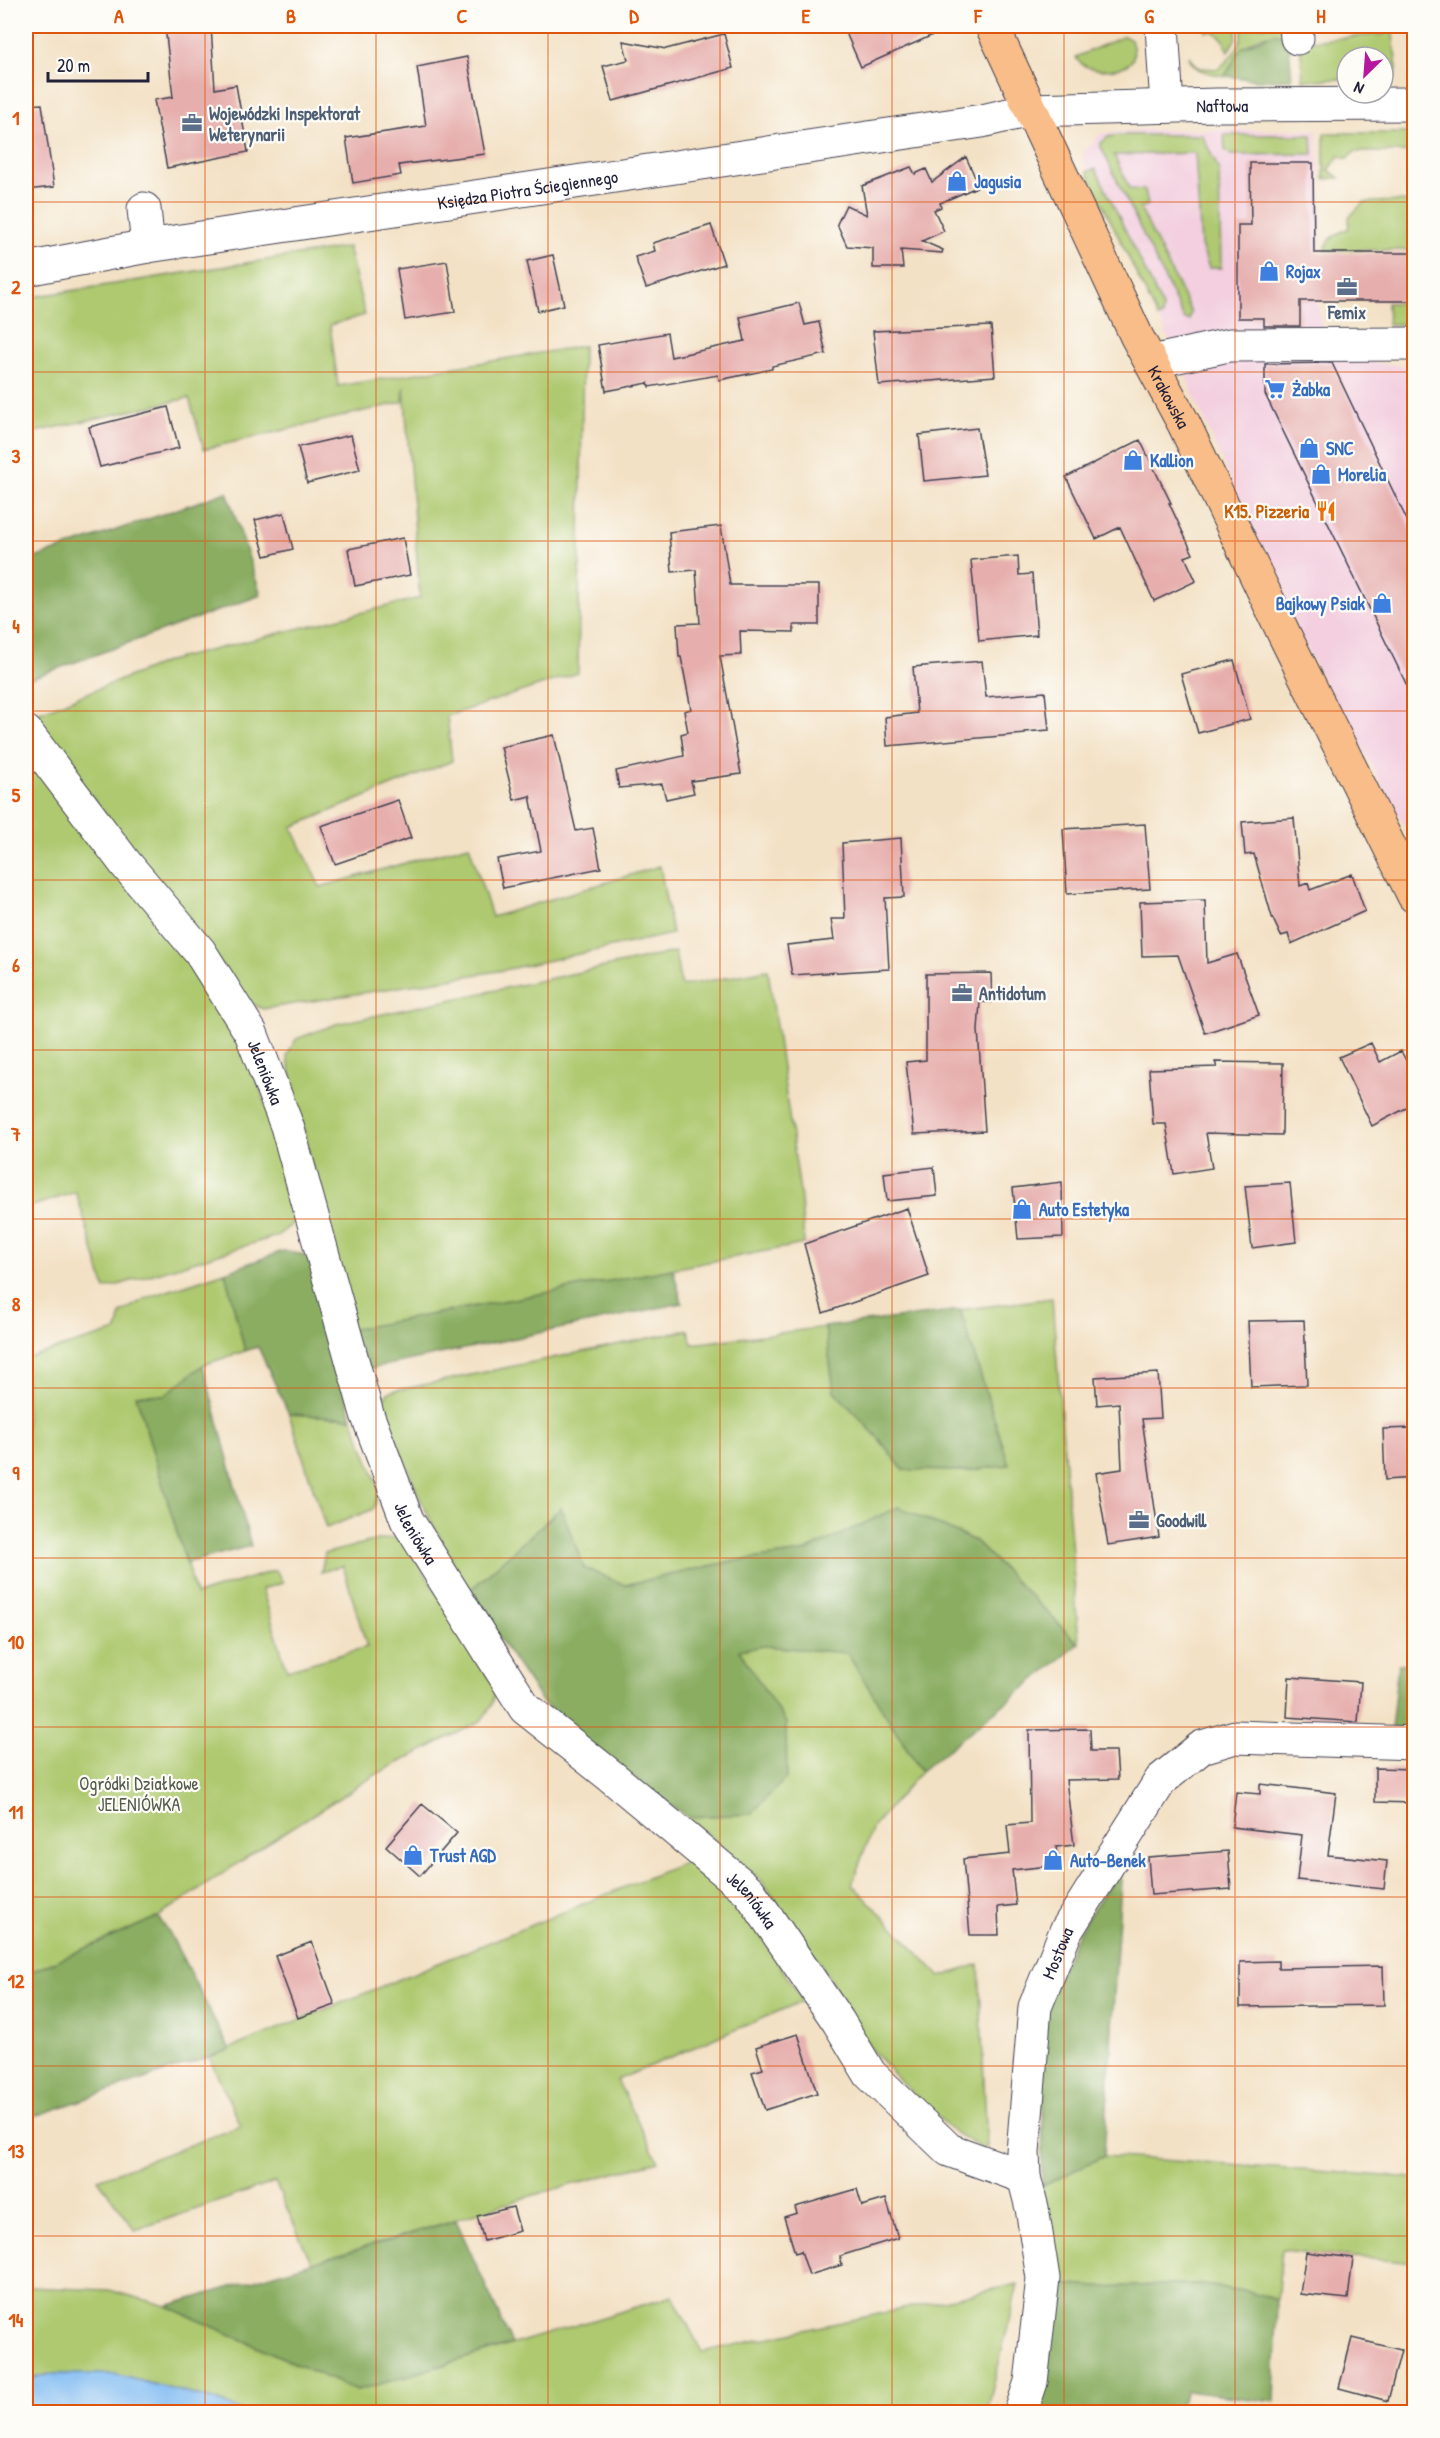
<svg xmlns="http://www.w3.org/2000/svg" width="1440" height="2438" viewBox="0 0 1440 2438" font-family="'Patrick Hand',sans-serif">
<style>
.built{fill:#f3cfdf}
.green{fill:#aec96f;stroke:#687655;stroke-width:1.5}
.forest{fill:#8aad62;stroke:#56684e;stroke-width:1.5}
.water{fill:#81bcf3;stroke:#526f97;stroke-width:1.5}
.building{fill:#e6afad}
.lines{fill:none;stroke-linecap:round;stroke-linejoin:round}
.minor-casing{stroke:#413f50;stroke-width:35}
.major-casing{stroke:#413f50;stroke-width:35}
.minor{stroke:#fff;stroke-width:33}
.major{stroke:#f8bd88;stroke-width:33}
.grid{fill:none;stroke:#de560e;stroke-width:1.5;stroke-opacity:0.55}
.labels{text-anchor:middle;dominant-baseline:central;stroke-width:4.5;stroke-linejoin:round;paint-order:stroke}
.street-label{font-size:18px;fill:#22223b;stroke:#fdfcf7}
.service-label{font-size:18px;font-weight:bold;fill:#4e5e75;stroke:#fdfcf7;text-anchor:start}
.shop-label{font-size:18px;font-weight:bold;fill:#366cbe;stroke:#fdfcf7;text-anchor:start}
.food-label{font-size:18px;font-weight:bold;fill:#c56008;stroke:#fdfcf7;text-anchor:end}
.park-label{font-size:18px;fill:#535c4d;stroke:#fdfcf7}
.neatline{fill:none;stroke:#de560e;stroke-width:2}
.grid-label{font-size:20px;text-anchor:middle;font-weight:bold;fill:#de560e}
</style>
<rect width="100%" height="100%" fill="#fdfcf7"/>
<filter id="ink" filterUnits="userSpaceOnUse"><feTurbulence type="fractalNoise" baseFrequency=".0167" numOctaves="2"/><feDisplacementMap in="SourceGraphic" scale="12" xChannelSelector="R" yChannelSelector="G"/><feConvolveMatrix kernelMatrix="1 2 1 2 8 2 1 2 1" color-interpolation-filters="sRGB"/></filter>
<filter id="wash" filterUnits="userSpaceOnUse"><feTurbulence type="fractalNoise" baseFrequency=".008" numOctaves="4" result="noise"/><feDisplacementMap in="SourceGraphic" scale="24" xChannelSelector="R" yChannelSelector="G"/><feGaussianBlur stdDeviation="1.35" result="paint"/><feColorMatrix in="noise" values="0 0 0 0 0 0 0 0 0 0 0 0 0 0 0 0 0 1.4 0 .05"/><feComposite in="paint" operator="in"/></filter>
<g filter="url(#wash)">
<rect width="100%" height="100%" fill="#f3e1c5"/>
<!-- built -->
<path class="built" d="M 1140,130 L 1317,130 L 1322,229 L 1314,284 L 1325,344 L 1335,359 L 1406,366 L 1414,398 L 1414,839 L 1412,839 L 1289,617 L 1177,356 L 1087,172 L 1082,155 L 1100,134 Z"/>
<!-- green -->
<path class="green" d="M 1205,26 L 1237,26 L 1236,38 L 1228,52 L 1223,39 L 1213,31 L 1206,32 Z
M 1242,26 L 1287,26 L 1288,36 C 1254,28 1240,50 1225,76 C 1210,73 1194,73 1189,56 L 1199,68 L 1218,69 C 1232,57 1243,45 1242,26 Z
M 1383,26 L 1392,26 L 1397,69 L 1395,78 L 1383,79 L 1383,57 L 1347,57 L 1347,79 L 1303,80 L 1300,42 L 1384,34 Z
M 1124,36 L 1131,40 C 1133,46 1135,52 1133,58 C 1128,73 1083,75 1076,57 Z
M 1328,133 L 1414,133 L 1414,152 L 1354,152 L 1347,159 L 1339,156 L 1329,170 L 1339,178 L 1324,179 L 1324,134 Z
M 1119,135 L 1202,135 L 1219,170 L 1221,268 L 1209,268 L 1201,245 L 1195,153 L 1114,155 L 1130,189 L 1145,190 L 1148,205 L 1140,208 L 1191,312 L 1189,320 L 1184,319 L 1101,147 L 1101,143 L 1108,137 Z
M 1224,135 L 1312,135 L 1313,154 L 1231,155 L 1225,150 Z
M 1096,169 L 1163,308 L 1162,316 L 1158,318 L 1087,172 Z
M 1414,201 L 1414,250 L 1325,250 C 1328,238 1338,233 1349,228 L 1349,217 L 1364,202 Z
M 348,247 L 365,315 L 330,325 L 338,386 L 583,346 L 578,673 L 447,716 L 452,761 L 292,827 L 320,887 L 469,845 L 492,917 L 660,866 L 672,934 L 504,970 L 263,1009 L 250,1003 L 30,716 L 168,661 L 420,598 L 404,387 L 403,402 L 204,449 L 189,398 L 26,434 L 26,298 Z
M 1387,303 L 1414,303 L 1414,324 L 1388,324 Z
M 26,754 L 189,952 L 257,1076 L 295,1201 L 292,1224 L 277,1236 L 105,1289 L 76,1192 L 26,1208 Z
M 675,952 L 681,986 L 768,970 L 801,1199 L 804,1244 L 349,1330 L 287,1056 L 296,1039 L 336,1024 Z
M 225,1272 L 245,1351 L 203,1365 L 165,1395 L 136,1395 L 196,1595 L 276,1570 L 283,1583 L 262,1589 L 287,1670 L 367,1647 L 343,1566 L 321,1572 L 325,1553 C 352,1549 376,1536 403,1538 L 496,1688 L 492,1705 L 481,1721 L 375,1775 L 271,1841 L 158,1917 L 26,1974 L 26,1358 L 117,1331 L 121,1313 L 146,1298 Z
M 1052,1298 L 1079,1644 L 975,1541 L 898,1508 L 804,1552 L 728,1562 L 625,1585 L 584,1568 L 561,1508 L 468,1592 L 422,1503 L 380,1402 L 389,1392 L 688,1330 L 692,1344 L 825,1327 L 834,1391 L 880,1440 L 903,1470 L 968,1471 L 1009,1465 L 960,1310 Z
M 289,1414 L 352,1418 L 379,1488 L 374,1509 L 326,1528 Z
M 764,1646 L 847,1653 L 921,1771 L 873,1827 L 852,1884 L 941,1977 L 979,1964 L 987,2151 L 956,2134 L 906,2087 L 870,2048 L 819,1961 L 761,1880 L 687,1817 L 751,1814 L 786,1723 L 738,1650 Z
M 693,1859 L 736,1897 L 803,2001 L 617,2080 L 658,2161 L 534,2195 L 312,2264 L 275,2182 L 135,2230 L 98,2179 L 241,2126 L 209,2057 Z
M 1104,2156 L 1414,2178 L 1414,2263 L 1282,2250 L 1277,2300 L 1251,2292 L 1197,2284 L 1097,2287 L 1054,2284 L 1042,2186 Z
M 1018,2284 L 987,2412 L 245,2412 L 213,2400 L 50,2374 L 26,2380 L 26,2287 L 109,2290 L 167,2306 L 357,2391 L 673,2296 L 702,2352 Z"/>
<!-- forest -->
<path class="forest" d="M 1274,33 L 1288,36 L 1292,79 L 1256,80 L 1225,76 L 1241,48 Z
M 227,492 L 261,595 L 26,680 L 26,561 Z
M 283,1251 L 311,1256 L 352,1418 L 289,1414 L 258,1347 L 245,1351 L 225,1272 Z
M 673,1269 L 682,1303 L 369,1369 L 349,1330 Z
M 960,1310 L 1009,1465 L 968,1471 L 903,1470 L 880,1440 L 834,1391 L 825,1327 Z
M 203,1365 L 251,1546 L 186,1563 L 136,1395 L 165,1395 Z
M 898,1507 L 975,1541 L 1079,1644 L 921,1771 L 847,1653 L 764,1646 L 739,1650 L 786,1723 L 787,1777 L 751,1814 L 687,1817 L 600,1753 L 543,1703 L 468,1592 L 561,1508 L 584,1568 L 625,1585 L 728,1562 L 804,1552 Z
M 1414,1663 L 1414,1729 L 1391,1729 L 1398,1664 Z
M 1122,1866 L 1104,2156 L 1042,2186 L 1044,2008 L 1079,1931 Z
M 158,1917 L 169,1932 L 230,2050 L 26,2119 L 26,1974 Z
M 456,2220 L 512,2344 L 357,2391 L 167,2306 Z
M 1054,2284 L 1097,2287 L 1197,2284 L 1251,2292 L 1277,2300 L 1274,2402 L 1186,2391 L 1177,2412 L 1028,2412 Z"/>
<!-- water -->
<path class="water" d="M 50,2374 L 115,2374 L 213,2400 L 245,2412 L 26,2412 L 26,2380 Z"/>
<g id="blocks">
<!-- building -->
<path class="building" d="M 165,26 L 211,26 L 215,89 L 236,85 L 248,152 L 167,168 L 154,100 L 173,97 Z
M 843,26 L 953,26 L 861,67 Z
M 724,34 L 733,68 L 613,101 L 603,66 L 628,60 L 623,41 L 666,49 Z
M 467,57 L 485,154 L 399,165 L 401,175 L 353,183 L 346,138 L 426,126 L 417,67 Z
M 42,104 L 54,187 L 26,190 L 26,105 Z
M 966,157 L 979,186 L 940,203 L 941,207 L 934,210 L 944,231 L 922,241 L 943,250 L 942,253 L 901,250 L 903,268 L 873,268 L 873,248 L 847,246 L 837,224 L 846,205 L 867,215 L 862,186 L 911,167 L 915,174 L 926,169 L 932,182 Z
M 1250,163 L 1313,163 L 1314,253 L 1414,253 L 1414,301 L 1300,301 L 1300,326 L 1264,326 L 1264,318 L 1238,318 L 1238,225 L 1251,225 Z
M 711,225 L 724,264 L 646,288 L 635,257 L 655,251 L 653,243 Z
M 553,255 L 564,305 L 538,311 L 527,261 Z
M 447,261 L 455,312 L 405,320 L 397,269 Z
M 799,303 L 805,325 L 819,322 L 826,354 L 772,366 L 772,369 L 719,380 L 718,375 L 649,387 L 648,383 L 606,391 L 598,345 L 667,333 L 671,357 L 745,341 L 740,317 Z
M 991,326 L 995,376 L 879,385 L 873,331 Z
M 1332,363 L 1414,535 L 1414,700 L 1265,394 L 1265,364 Z
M 168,407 L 179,448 L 100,467 L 89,427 Z
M 977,428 L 985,475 L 924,481 L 919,435 Z
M 351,435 L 360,470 L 307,483 L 298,447 Z
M 1140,440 L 1171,503 L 1169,503 L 1193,554 L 1185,557 L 1196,581 L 1154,601 L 1120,527 L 1096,539 L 1066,477 Z
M 284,513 L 293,549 L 265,556 L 255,520 Z
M 721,526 L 730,585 L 819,585 L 819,625 L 794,625 L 794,632 L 740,631 L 741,655 L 720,656 L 741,774 L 691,781 L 694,793 L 666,799 L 662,784 L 619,788 L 616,771 L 684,756 L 681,734 L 688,732 L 684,711 L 691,709 L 681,657 L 679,657 L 677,624 L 700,623 L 696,570 L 672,572 L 669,532 Z
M 403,538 L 410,575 L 355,586 L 348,549 Z
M 1018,556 L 1019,575 L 1032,574 L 1037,635 L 979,641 L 971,560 Z
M 1234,660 L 1250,719 L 1198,733 L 1181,674 Z
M 982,661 L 986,697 L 1045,692 L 1049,730 L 1025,732 L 1025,734 L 887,746 L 885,717 L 917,713 L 913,667 Z
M 554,735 L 576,831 L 593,828 L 601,868 L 503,888 L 497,859 L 541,851 L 530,796 L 514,800 L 501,747 Z
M 398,800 L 411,838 L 335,864 L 321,826 Z
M 1294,818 L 1300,886 L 1308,883 L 1310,890 L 1352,874 L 1365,911 L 1291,944 L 1288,934 L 1281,936 L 1272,917 L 1254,854 L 1245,855 L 1242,822 Z
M 1145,824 L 1150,889 L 1067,894 L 1063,829 Z
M 901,838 L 904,897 L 885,898 L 889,969 L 792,975 L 787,945 L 834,940 L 831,919 L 845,919 L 842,843 Z
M 1205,900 L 1207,963 L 1237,954 L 1259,1015 L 1205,1033 L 1178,955 L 1142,956 L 1140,902 Z
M 991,973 L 992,1002 L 980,1002 L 978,1030 L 985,1131 L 914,1134 L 906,1062 L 926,1060 L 926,974 Z
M 1371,1043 L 1380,1062 L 1401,1051 L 1414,1076 L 1414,1104 L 1372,1126 L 1339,1057 Z
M 1215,1062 L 1283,1063 L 1282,1135 L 1206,1133 L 1212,1168 L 1174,1174 L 1166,1124 L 1153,1124 L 1149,1069 L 1217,1067 Z
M 934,1167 L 937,1196 L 887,1201 L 884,1173 Z
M 1062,1182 L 1063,1237 L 1018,1239 L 1013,1188 Z
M 1290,1183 L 1296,1242 L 1252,1248 L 1245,1186 Z
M 907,1208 L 929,1276 L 823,1313 L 804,1244 Z
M 1304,1320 L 1307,1385 L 1251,1387 L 1248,1321 Z
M 1158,1373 L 1161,1418 L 1142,1419 L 1159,1537 L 1108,1545 L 1096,1473 L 1122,1469 L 1119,1403 L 1097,1405 L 1095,1377 Z
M 1414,1428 L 1414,1478 L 1385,1480 L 1383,1429 Z
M 1289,1677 L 1361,1682 L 1358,1722 L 1287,1717 Z
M 1090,1729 L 1091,1751 L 1116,1751 L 1118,1779 L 1066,1780 L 1074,1845 L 1056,1847 L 1058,1865 L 1012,1870 L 1016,1905 L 998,1907 L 999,1935 L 970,1935 L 963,1859 L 1010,1854 L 1007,1825 L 1030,1823 L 1029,1730 Z
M 1375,1768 L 1414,1769 L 1414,1803 L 1375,1802 Z
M 1260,1784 L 1336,1793 L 1328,1855 L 1387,1861 L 1384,1889 L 1297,1880 L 1302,1835 L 1232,1827 L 1236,1792 L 1260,1794 Z
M 422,1804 L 457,1833 L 420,1876 L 386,1846 Z
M 1228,1851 L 1231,1889 L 1151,1895 L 1148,1857 Z
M 312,1942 L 335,2005 L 298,2018 L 275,1956 Z
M 1278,1961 L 1278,1968 L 1383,1966 L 1384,2005 L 1240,2007 L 1240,1962 Z
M 798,2034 L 817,2093 L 765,2110 L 752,2072 L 763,2069 L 756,2047 Z
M 857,2189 L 862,2206 L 886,2199 L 898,2238 L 840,2256 L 842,2265 L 809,2275 L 801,2251 L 795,2253 L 784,2217 L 797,2213 L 795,2207 Z
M 513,2207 L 520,2231 L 484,2241 L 477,2216 Z
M 1306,2252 L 1353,2258 L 1348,2299 L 1300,2294 Z
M 1352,2338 L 1401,2350 L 1388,2401 L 1339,2388 Z"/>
</g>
</g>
<g filter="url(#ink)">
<use href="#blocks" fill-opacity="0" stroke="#413f50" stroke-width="1.5"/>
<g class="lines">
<!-- minor casing -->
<g class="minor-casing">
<g id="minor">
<path d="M 1162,26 L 1167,106"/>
<path d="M 1296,26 L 1297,38"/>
<path d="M 144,209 L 148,246"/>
<path id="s1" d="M 26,269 L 148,246 L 982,121 L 1030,110 L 1217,105 L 1414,104"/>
<path d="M 1151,362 L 1229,345 L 1414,344"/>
<path id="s2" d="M 26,732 L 125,863 L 200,952 L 251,1033 L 287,1126 L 367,1414 L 407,1520 L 525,1708 L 612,1777 L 749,1891 L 838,2021 L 870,2074 L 949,2150 L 1024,2177"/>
<path id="s3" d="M 1021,2412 L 1031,2382 L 1043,2278 L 1032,2208 L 1024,2177 L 1023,2152 L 1035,2007 L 1066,1931 L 1161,1780 L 1202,1747 L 1235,1737 L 1414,1743"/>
</g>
</g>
<!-- major casing -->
<g class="major-casing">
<g id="major">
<path id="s4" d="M 992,26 L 1137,337 L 1184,424 L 1284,634 L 1414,896"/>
</g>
</g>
<!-- minor -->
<use href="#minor" class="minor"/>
<!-- major -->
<use href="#major" class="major"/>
</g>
</g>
<!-- grid -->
<path class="grid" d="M 205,26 L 205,2412M 376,26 L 376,2412M 548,26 L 548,2412M 720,26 L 720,2412M 892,26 L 892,2412M 1064,26 L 1064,2412M 1235,26 L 1235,2412M 26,202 L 1414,202M 26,372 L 1414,372M 26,541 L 1414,541M 26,711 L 1414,711M 26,880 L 1414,880M 26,1050 L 1414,1050M 26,1219 L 1414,1219M 26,1388 L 1414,1388M 26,1558 L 1414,1558M 26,1727 L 1414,1727M 26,1897 L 1414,1897M 26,2066 L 1414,2066M 26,2236 L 1414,2236"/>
<!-- icons -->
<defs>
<g id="office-bare" transform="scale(1.62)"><path d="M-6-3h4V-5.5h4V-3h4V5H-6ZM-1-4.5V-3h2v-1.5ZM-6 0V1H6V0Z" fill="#5c6f8a" stroke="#fdfcf7" stroke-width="2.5" paint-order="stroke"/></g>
<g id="shop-bare" transform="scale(1.62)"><path d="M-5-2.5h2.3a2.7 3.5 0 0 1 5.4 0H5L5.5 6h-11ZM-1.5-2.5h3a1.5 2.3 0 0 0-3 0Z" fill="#3f7fe0" stroke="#fdfcf7" stroke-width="2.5" paint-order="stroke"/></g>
<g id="supermarket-bare" transform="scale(1.62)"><path d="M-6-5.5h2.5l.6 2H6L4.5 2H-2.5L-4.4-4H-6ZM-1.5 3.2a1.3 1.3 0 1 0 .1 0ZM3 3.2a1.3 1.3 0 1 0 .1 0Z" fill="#3f7fe0" stroke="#fdfcf7" stroke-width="2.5" paint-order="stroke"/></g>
<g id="restaurant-bare" transform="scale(1.62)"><path d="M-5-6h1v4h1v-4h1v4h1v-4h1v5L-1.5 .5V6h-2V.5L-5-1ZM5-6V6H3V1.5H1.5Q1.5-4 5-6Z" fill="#e8710a" stroke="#fdfcf7" stroke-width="2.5" paint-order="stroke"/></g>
</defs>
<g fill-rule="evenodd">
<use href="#office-bare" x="192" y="123"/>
<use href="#shop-bare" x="957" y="181"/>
<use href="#shop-bare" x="1269" y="271"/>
<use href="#office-bare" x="1347" y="287"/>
<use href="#supermarket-bare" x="1275" y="389"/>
<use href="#shop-bare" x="1309" y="448"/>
<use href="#shop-bare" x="1133" y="460"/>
<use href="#shop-bare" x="1321" y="474"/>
<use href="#restaurant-bare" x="1326" y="511"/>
<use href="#shop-bare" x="1382" y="603"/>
<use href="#office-bare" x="962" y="993"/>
<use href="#shop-bare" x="1022" y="1209"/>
<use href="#office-bare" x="1139" y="1520"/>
<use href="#shop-bare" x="413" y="1855"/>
<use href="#shop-bare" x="1053" y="1860"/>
</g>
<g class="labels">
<!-- street labels -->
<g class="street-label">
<text stroke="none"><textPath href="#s1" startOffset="1209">Naftowa</textPath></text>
<text stroke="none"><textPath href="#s1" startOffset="508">Księdza Piotra Ściegiennego</textPath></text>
<text stroke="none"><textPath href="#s4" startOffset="411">Krakowska</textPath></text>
<text stroke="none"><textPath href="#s2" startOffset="418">Jeleniówka</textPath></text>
<text stroke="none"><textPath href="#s2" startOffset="904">Jeleniówka</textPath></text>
<text stroke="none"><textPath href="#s2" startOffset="1408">Jeleniówka</textPath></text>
<text stroke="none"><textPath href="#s3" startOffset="468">Mostowa</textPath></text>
</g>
<!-- service labels -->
<g class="service-label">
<text x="209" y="113">Wojewódzki Inspektorat<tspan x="209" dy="21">Weterynarii</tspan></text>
<text x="1347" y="312" text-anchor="middle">Femix</text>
<text x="979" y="993">Antidotum</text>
<text x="1156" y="1520">Goodwill</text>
</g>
<!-- shop labels -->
<g class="shop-label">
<text x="974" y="181">Jagusia</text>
<text x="1286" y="271">Rojax</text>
<text x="1292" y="389">Żabka</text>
<text x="1326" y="448">SNC</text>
<text x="1150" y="460">Kallion</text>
<text x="1338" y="474">Morelia</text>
<text x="1365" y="603" text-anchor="end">Bajkowy Psiak</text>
<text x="1039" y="1209">Auto Estetyka</text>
<text x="430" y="1855">Trust AGD</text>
<text x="1070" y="1860">Auto-Benek</text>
</g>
<!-- food labels -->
<g class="food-label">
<text x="1309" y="511">K15. Pizzeria</text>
</g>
<!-- park labels -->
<g class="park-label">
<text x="139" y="1783">Ogródki Działkowe<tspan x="139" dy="21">JELENIÓWKA</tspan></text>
</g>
</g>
<!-- margin -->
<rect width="1440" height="2438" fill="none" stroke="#fdfcf7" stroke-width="66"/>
<!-- north arrow -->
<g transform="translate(1365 75) rotate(205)"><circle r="28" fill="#fdfcf7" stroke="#a5a5ac" stroke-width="1.5"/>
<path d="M0-4.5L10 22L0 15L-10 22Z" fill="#b5179e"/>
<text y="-9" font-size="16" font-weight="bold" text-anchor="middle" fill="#22223b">N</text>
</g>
<!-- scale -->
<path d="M48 72v9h100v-9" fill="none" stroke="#22223b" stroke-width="3"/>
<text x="57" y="72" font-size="18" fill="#22223b" stroke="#fdfcf7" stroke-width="4.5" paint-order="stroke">20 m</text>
<rect x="33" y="33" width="1374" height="2372" class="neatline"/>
<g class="grid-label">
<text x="119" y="23">A</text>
<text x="291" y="23">B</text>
<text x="462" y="23">C</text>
<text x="634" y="23">D</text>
<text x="806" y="23">E</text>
<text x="978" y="23">F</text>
<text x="1149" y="23">G</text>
<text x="1321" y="23">H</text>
<text x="16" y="125">1</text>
<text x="16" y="294">2</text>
<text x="16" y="463">3</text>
<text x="16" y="633">4</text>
<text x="16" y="802">5</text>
<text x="16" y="972">6</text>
<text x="16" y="1141">7</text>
<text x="16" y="1311">8</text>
<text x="16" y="1480">9</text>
<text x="16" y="1649">10</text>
<text x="16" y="1819">11</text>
<text x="16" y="1988">12</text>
<text x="16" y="2158">13</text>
<text x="16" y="2327">14</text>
</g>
</svg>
